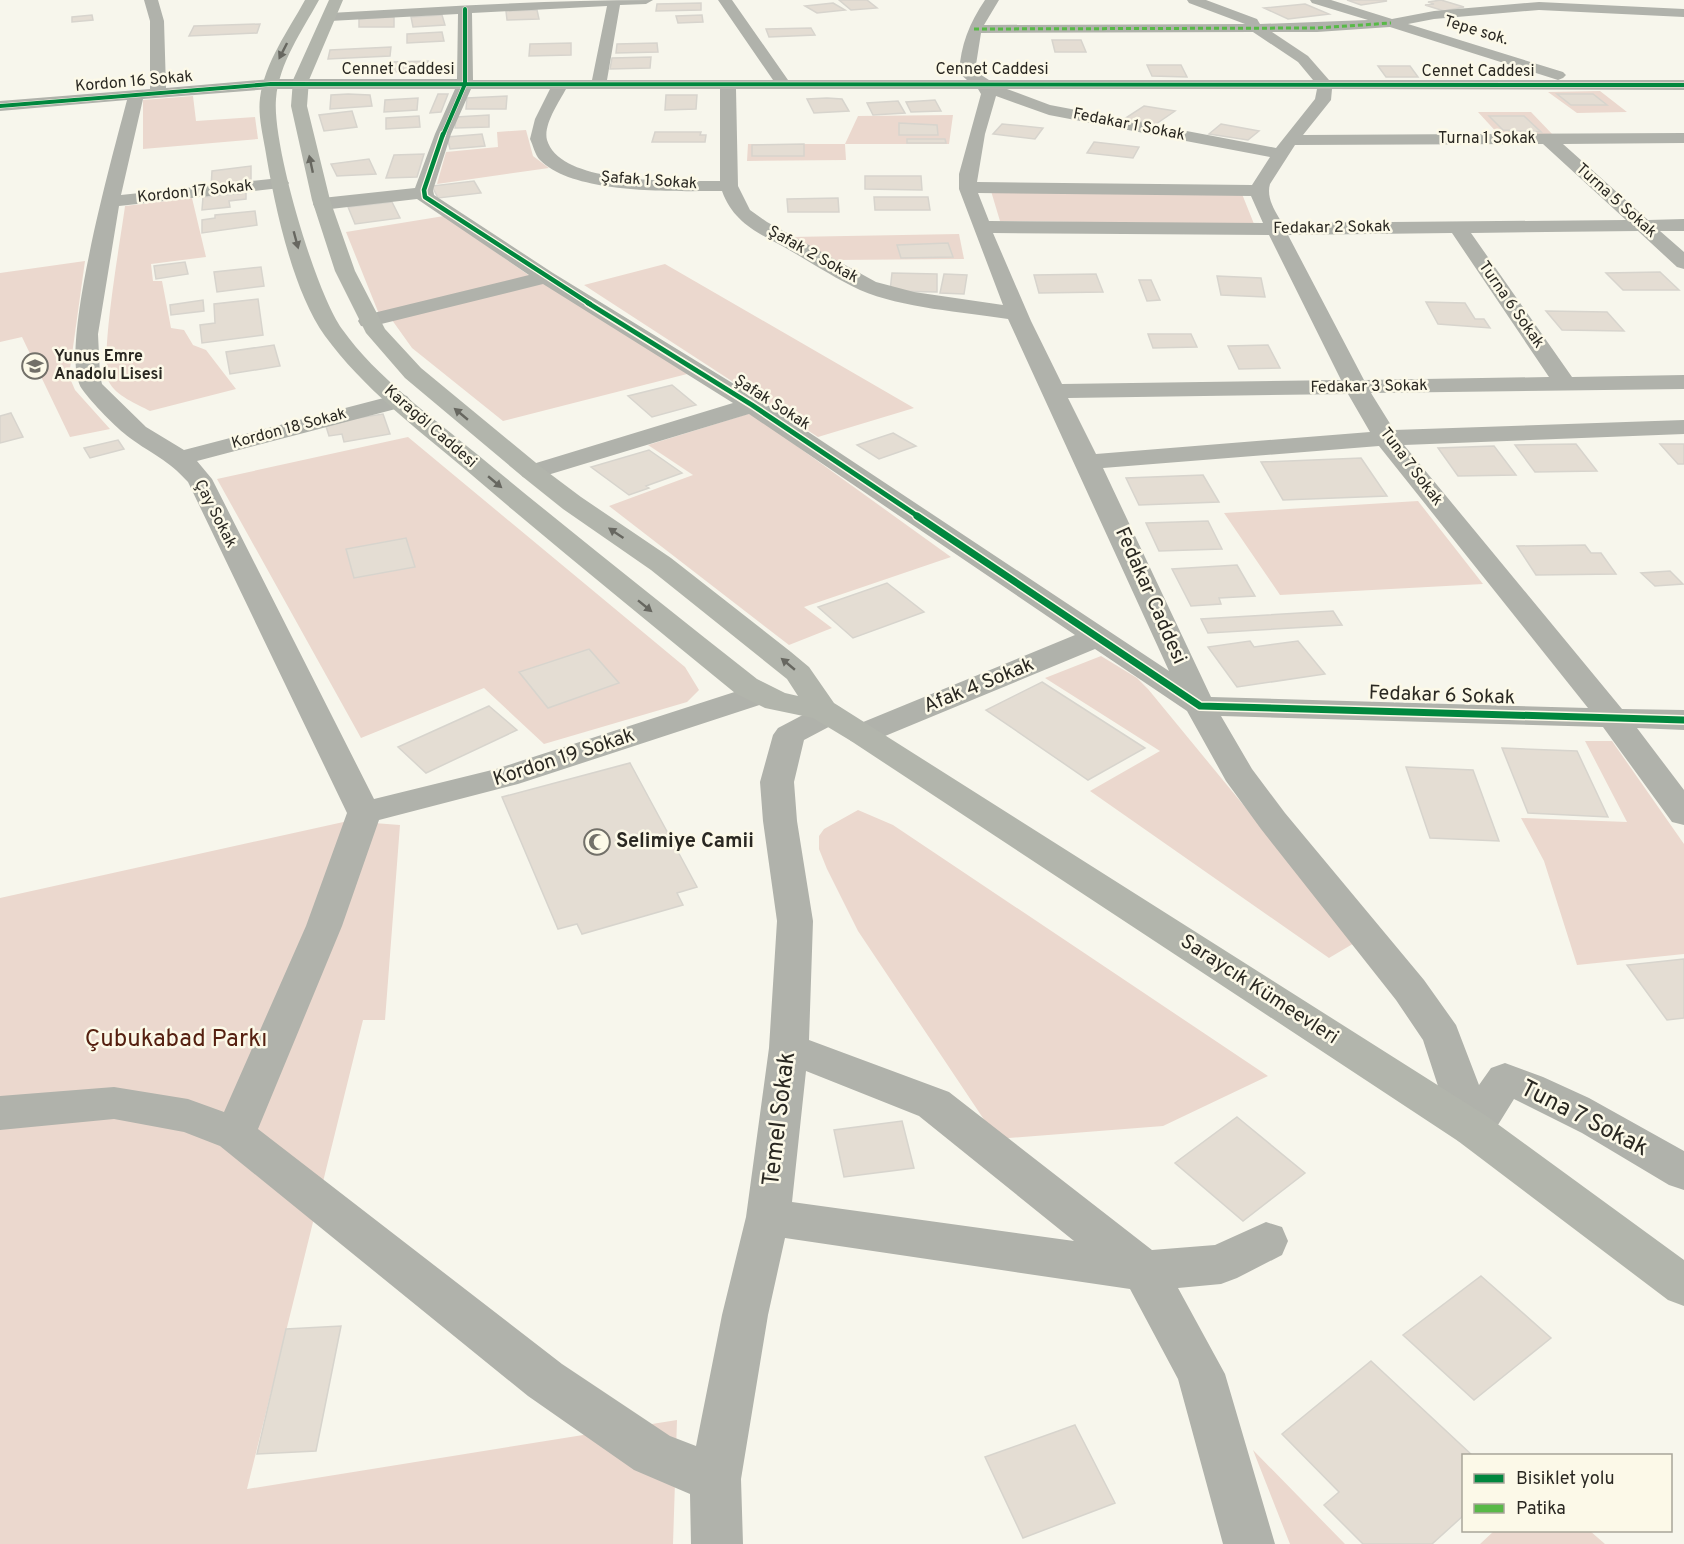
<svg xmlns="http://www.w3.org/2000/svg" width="1684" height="1544" viewBox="0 0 1684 1544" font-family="Overpass,sans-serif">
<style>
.green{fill:#ebd8ce}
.building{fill:#e4ddd3;stroke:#d7d4cd;stroke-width:1.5}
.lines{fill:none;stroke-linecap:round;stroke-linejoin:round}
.minor{fill:#b0b2ab;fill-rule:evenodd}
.major{fill:#b2b5ac;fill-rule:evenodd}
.quiet{stroke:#58b947;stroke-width:3;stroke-dasharray:5 3;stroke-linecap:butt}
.cycleway-far3-casing{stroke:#fcf9e8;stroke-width:5}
.cycleway-far2-casing{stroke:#fcf9e8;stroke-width:7}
.cycleway-far1-casing{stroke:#fcf9e8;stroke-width:8}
.cycleway-casing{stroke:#fcf9e8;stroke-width:10}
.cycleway-far3{stroke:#00873e;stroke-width:4}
.cycleway-far2{stroke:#00873e;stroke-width:4.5}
.cycleway-far1{stroke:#00873e;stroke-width:5}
.cycleway{stroke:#00873e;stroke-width:7}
.oneway{fill:#676760}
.labels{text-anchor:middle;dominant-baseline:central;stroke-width:5;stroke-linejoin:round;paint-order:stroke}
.far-street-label{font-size:16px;fill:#2a2822;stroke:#fcf9e8}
.far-poi-label{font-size:16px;font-weight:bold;fill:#2a2822;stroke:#fcf9e8;text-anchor:start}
.street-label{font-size:20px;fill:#2a2822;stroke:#fcf9e8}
.poi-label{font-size:20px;font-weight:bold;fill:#2a2822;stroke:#fcf9e8;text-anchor:start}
.near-park-label{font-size:24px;fill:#552010;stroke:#fcf9e8}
.near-street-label{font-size:24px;fill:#2a2822;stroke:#fcf9e8}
</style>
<rect width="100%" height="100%" fill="#f7f6ec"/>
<!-- green -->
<path class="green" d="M 1600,91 L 1627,112 L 1577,113 L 1548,92 Z
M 193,96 L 196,121 L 255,117 L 258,139 L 143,149 L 143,100 Z
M 1478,112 L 1531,112 L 1554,136 L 1500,136 Z
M 953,115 L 949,144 L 845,144 L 846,160 L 747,161 L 748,144 L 845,144 L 858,116 Z
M 526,130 L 533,156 L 549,168 L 437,184 L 446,152 L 498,147 L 497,132 Z
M 991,191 L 1242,194 L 1254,224 L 1000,221 Z
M 192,198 L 206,257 L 151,264 L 153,281 L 162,281 L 171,328 L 184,330 L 193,345 L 206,350 L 236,389 L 150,411 C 137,404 116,396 109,382 C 99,358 121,238 125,206 Z
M 444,216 L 530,276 L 379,314 L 346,232 Z
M 959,234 L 964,259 L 831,260 L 790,237 Z
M 85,261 L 69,376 L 75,390 L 110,429 L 70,437 L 22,337 L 0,342 L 0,273 Z
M 665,264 L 914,408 L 818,437 L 584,285 Z
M 543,281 L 691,373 L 503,421 L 412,348 L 392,320 Z
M 751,413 L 951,557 L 804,607 L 832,628 L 789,645 L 609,506 L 693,475 L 648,445 Z
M 408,437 L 685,667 L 699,690 L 687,702 L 544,744 L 484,688 L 361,738 L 217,479 Z
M 1418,501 L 1483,584 L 1280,595 L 1224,513 Z
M 1101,656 L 1137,678 L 1148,689 L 1356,942 L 1329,958 L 1090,791 L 1160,751 L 1045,678 Z
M 1585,741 L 1612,741 L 1684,844 L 1684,954 L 1577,965 L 1544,861 L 1521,818 L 1627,822 Z
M 858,810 L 893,825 L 1268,1076 L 1163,1126 L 997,1139 L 858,931 L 827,869 L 819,849 L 819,836 L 824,829 Z
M 348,821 L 400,825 L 385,1020 L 363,1020 L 247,1489 L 677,1420 L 673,1544 L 0,1544 L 0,898 Z
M 1253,1450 L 1345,1544 L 1290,1544 Z
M 1494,1531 L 1590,1531 L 1605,1544 L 1480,1544 Z"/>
<!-- building -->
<path class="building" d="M 839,0 L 867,0 L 877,8 L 851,10 Z
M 1347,0 L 1384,0 L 1387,1 L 1361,5 Z
M 1441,0 L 1464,7 L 1444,11 L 1425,5 L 1434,4 L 1428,2 Z
M 701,3 L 701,10 L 656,11 L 657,4 Z
M 833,3 L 845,10 L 817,13 L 805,6 Z
M 1305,4 L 1329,14 L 1288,19 L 1264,8 Z
M 537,10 L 539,19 L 507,20 L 506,11 Z
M 92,15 L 93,20 L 72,22 L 72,17 Z
M 442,15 L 445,25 L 413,27 L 411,17 Z
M 702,15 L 703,22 L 678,23 L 676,16 Z
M 394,17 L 394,27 L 359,27 L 359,19 Z
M 260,24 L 257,33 L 189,36 L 194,26 Z
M 811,28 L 815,35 L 769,37 L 766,29 Z
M 442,32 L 444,41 L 407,43 L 407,34 Z
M 1052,40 L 1081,40 L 1086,52 L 1055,52 Z
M 571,43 L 571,55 L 529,56 L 530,44 Z
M 657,43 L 658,52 L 616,53 L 617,44 Z
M 391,47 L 390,56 L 328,59 L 330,50 Z
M 651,57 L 650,68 L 610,69 L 612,58 Z
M 428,61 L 422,73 L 386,71 L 391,62 Z
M 1147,65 L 1181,65 L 1187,77 L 1152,76 Z
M 1378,66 L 1410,66 L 1418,77 L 1386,77 Z
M 348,94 L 370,95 L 372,106 L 330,109 L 331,95 Z
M 438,94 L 448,94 L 441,112 L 430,113 Z
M 1557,94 L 1593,94 L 1607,105 L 1571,105 Z
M 666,95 L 697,95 L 696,109 L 665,110 Z
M 507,96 L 506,109 L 466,109 L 467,98 Z
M 418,98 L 417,110 L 384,112 L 385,100 Z
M 827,98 L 842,99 L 849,111 L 814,113 L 807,99 Z
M 935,100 L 941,111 L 911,112 L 906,102 Z
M 898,101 L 905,113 L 873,115 L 867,103 Z
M 1144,106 L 1175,111 L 1156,124 L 1124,119 Z
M 352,111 L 357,127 L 324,131 L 319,115 Z
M 489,115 L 489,127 L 455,128 L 456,117 Z
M 419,116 L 420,127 L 386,129 L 386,118 Z
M 1489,116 L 1524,116 L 1541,132 L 1503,130 Z
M 899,123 L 937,125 L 938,135 L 899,135 Z
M 1002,124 L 1043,128 L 1035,139 L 993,134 Z
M 1221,124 L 1259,131 L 1248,140 L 1209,134 Z
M 655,132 L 701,132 L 700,135 L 706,135 L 705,142 L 652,142 Z
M 482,134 L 485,146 L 450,149 L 447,137 Z
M 907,139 L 945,139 L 946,143 L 907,143 Z
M 1094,142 L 1139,147 L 1133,158 L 1087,153 Z
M 804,144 L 804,156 L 752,156 L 752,145 Z
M 424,154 L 417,177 L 386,178 L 394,155 Z
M 369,159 L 376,174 L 337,176 L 331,164 Z
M 251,166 L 251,182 L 211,188 L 212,171 Z
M 865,176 L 921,176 L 922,190 L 865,189 Z
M 474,181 L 481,193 L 438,198 L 432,186 Z
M 246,193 L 246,199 L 229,201 L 230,207 L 202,210 L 203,197 Z
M 874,197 L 928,197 L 930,210 L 875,210 Z
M 838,198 L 839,212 L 788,212 L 787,199 Z
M 392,202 L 400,218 L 355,224 L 348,207 Z
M 255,211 L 257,225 L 202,233 L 202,220 L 215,218 L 215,215 Z
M 948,243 L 953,257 L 901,258 L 897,245 Z
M 185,262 L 188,274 L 156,279 L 154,266 Z
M 261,267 L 264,286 L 217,292 L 214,272 Z
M 1660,272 L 1679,290 L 1623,290 L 1606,273 Z
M 892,273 L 937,274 L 937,292 L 890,291 Z
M 944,274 L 967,275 L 964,294 L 940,293 Z
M 1096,274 L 1103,292 L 1039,293 L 1034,275 Z
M 1217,276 L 1261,278 L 1265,297 L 1221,295 Z
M 1139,280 L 1151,280 L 1160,300 L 1147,301 Z
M 258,299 L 263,335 L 202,343 L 200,325 L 215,323 L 214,304 Z
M 203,300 L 204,311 L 171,315 L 170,305 Z
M 1426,302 L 1465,303 L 1475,319 L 1484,319 L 1490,328 L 1438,324 Z
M 1546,311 L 1607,312 L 1624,331 L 1562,330 Z
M 1148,334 L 1191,334 L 1197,347 L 1153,348 Z
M 274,345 L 280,366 L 230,374 L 226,352 Z
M 1268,345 L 1280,368 L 1239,369 L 1228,346 Z
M 672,385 L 696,405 L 652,417 L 628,396 Z
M 11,413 L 23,437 L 0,443 L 0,416 Z
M 383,414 L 390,434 L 344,442 L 342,434 L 329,436 L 325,423 Z
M 893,433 L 916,446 L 879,459 L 857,445 Z
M 118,440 L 124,449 L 90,458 L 84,448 Z
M 1576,444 L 1597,471 L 1535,472 L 1515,445 Z
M 1660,444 L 1684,444 L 1684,464 L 1678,464 Z
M 1494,446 L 1516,475 L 1458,476 L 1438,448 Z
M 649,450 L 682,473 L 646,486 L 649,488 L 629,495 L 591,467 Z
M 1361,458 L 1387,496 L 1283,500 L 1261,462 Z
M 1203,475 L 1219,502 L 1139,505 L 1126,478 Z
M 1208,521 L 1222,549 L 1159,551 L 1146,523 Z
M 406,538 L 415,567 L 354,578 L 346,549 Z
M 1585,545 L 1591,553 L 1601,553 L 1616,574 L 1536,575 L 1517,546 Z
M 1237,565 L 1255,596 L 1219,598 L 1221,604 L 1191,606 L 1172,569 Z
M 1670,571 L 1683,584 L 1655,586 L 1641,573 Z
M 887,583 L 924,612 L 853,638 L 818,607 Z
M 1333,611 L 1342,625 L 1208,633 L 1201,619 Z
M 1250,641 L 1254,647 L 1298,641 L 1325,674 L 1237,687 L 1208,647 Z
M 589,649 L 619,683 L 548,708 L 519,672 Z
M 1042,682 L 1145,748 L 1088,780 L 986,710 Z
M 489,706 L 517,730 L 426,773 L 398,747 Z
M 1502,748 L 1577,751 L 1608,817 L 1528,813 Z
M 630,763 L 697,887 L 677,893 L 683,905 L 582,934 L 577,924 L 558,929 L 502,797 Z
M 1406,767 L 1473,770 L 1499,841 L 1430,838 Z
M 1684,959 L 1684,1018 L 1667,1020 L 1627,965 Z
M 1237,1117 L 1305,1173 L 1243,1221 L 1175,1163 Z
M 902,1121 L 914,1168 L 844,1177 L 834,1130 Z
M 1481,1276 L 1551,1338 L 1474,1400 L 1403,1335 Z
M 341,1326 L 316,1451 L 257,1454 L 286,1329 Z
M 1371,1361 L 1473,1456 L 1464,1456 L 1464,1515 L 1432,1544 L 1363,1544 L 1324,1505 L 1339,1492 L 1282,1434 Z
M 1075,1425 L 1115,1503 L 1023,1538 L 985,1457 Z"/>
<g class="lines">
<!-- minor -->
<path class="minor" d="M 144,0 L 158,0 L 164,21 L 166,88 L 271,79 L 457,79 L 458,14 L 330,21 L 323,17 L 330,13 C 438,7 545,0 653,0 L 646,4 L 620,5 L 607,80 L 773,80 L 718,0 L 732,0 L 788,80 L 967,80 L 959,73 C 961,44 969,24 985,0 L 999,0 L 984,25 L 1245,24 L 1189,3 L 1187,0 L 1206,0 L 1257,19 L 1260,24 L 1368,20 L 1312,3 L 1310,0 L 1331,0 L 1392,19 L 1434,11 L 1539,2 L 1684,9 L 1684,17 L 1539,10 L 1434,19 L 1408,24 L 1563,72 L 1566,75 L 1563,78 L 1558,80 L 1390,27 L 1317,32 L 1272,32 L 1308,56 L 1329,80 L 1684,80 L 1684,90 L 1332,89 L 1331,100 L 1303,135 L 1684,133 L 1684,143 L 1563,144 L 1648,220 L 1684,219 L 1684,231 L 1660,231 L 1684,252 L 1684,269 L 1677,267 L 1638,231 L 1471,233 L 1572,377 L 1684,375 L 1684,389 L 1371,393 L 1394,430 L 1684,420 L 1684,434 L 1404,445 L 1622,709 L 1684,710 L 1684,730 L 1637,728 L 1684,790 L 1684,825 L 1672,822 L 1603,727 L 1221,716 L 1252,769 L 1285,813 L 1424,980 L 1456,1025 L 1479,1085 L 1491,1068 L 1505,1063 L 1543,1077 L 1589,1098 L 1684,1151 L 1684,1190 L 1669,1185 L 1582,1133 L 1514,1099 L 1488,1141 L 1473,1146 L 1458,1141 L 1452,1129 L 1423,1040 L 1396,1000 L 1261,829 L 1226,781 L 1187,711 L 1095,649 L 873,741 L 862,744 L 851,741 L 846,734 L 851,727 L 1075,635 L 749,414 L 541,477 L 532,480 L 523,477 L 519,472 L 523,467 L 733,403 L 543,284 L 369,327 L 361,326 L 358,321 L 361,316 L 529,275 L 417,199 L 322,210 L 315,208 L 313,204 L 315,200 L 322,198 L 415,188 L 435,134 L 455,89 L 271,89 L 143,99 L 121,195 L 280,178 L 286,179 L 289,183 L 286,187 L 280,188 L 119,206 L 98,334 L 100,376 L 102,384 L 146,427 L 184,450 L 399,394 L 407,396 L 411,401 L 407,406 L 197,461 L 212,479 L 374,799 L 496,769 L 750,687 L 761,685 L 772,687 L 777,694 L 772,701 L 518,784 L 379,820 L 342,926 L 258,1129 L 562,1364 L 670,1436 L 696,1446 L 722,1315 L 746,1217 L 769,1048 L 777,921 L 763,821 L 760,782 L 773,735 L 778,728 L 818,707 L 829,705 L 840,707 L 845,714 L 840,721 L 804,740 L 794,782 L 797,821 L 813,921 L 809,1040 L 949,1092 L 1152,1250 L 1215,1245 L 1266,1222 L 1282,1227 L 1288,1241 L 1282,1255 L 1237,1278 L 1221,1284 L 1178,1288 L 1225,1374 L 1275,1544 L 1223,1544 L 1178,1379 L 1130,1289 L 785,1238 L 768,1315 L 741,1479 L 743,1544 L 691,1544 L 690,1494 L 634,1470 L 528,1396 L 220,1146 L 184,1132 L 114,1119 L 0,1130 L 0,1096 L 114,1087 L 188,1099 L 224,1112 L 306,926 L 347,813 L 188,482 C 167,459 153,455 130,438 C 115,427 93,404 82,389 C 56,355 115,147 127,100 L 0,111 L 0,101 L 150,89 L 150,21 ZM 607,6 L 592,80 L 473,80 L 472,13 ZM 1253,32 L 1298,62 L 1313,80 L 989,80 L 975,71 L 981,33 ZM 471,89 L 550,89 L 535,119 L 530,139 C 533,145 535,155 540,160 C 574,195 676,191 722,191 C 733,222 758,233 784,247 C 809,261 834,278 860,290 C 902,308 963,312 1008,319 L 1169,671 L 760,400 L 553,273 L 434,195 L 433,190 L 451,134 ZM 566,89 L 720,89 L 720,181 C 681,180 561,187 547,140 C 543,125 559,102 566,89 ZM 736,89 L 978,89 L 981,94 L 959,174 L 959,189 L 1003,305 L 914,292 L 876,282 L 767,222 L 750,210 L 738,186 ZM 1007,89 L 1317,89 L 1315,99 L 1276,148 L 1050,105 ZM 996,96 L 1049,115 L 1270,157 L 1252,185 L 977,182 L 985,134 ZM 1543,144 L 1626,220 L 1282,223 C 1275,211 1266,198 1270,184 L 1295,145 ZM 978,193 L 1251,196 L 1263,223 L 989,221 ZM 993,233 L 1269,235 L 1341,380 L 1062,384 L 1031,321 ZM 1452,233 L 1549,377 L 1364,380 L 1288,235 ZM 1348,394 L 1370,432 L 1096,454 L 1068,398 ZM 1379,446 L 1588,708 L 1211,697 L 1103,468 ZM 806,1071 L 919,1116 L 1074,1241 L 792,1202 Z"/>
<!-- major -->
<path class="major" d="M 305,0 L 319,0 C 302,31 279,63 276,99 C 272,145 315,291 342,329 C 377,378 431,416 478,455 C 570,531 663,605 757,679 L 785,693 L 798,696 L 787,679 L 651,570 L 563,509 L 523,477 L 405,378 L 366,333 L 335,271 L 312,200 L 291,106 L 293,80 L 329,0 L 343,0 L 309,80 L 307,106 L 330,200 L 355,271 L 385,329 L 421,368 L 541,467 L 581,497 L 671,558 L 791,652 L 809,667 L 834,703 L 1488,1117 L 1684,1260 L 1684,1306 L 1668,1300 L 1458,1141 L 851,741 L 813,718 L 765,708 L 735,693 C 645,619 554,546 466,470 C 417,429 363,388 325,336 C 292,290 274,203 265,148 C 262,131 258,114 260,98 C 265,62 288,31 305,0 Z"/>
<!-- quiet -->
<path class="quiet" d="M 974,29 L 1317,28 L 1391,23"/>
<!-- cycleway-far3 casing -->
<g class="cycleway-far3-casing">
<path id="cycleway-far3" d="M 0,106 L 271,84 L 1684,85
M 443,135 L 465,84 L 465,9"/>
</g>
<!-- cycleway-far2 casing -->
<g class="cycleway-far2-casing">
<path id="cycleway-far2" d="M 443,134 L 424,190 L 425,197 L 590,304"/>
</g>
<!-- cycleway-far1 casing -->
<g class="cycleway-far1-casing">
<path id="cycleway-far1" d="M 588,303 L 752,405 L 919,517"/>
</g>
<!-- cycleway casing -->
<g class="cycleway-casing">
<path id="cycleway" d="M 917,516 L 1200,706 L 1684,720"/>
</g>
<!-- cycleway-far3 -->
<use href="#cycleway-far3" class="cycleway-far3"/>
<!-- cycleway-far2 -->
<use href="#cycleway-far2" class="cycleway-far2"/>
<!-- cycleway-far1 -->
<use href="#cycleway-far1" class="cycleway-far1"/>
<!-- cycleway -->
<use href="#cycleway" class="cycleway"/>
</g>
<!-- one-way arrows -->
<defs><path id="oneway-solid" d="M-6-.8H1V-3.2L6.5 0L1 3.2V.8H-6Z" transform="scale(1.5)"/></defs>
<g class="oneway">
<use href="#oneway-solid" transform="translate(283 51) rotate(117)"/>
<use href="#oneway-solid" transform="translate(311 164) rotate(-102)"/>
<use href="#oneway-solid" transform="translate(296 240) rotate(75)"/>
<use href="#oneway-solid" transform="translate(461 414) rotate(-140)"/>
<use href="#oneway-solid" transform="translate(495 482) rotate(40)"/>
<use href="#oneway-solid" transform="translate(616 533) rotate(-146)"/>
<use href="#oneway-solid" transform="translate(645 606) rotate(39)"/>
<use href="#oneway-solid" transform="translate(788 664) rotate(-140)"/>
</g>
<!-- icons -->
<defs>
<g id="school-ring" transform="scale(1.35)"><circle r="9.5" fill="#fcf9e8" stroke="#727069" stroke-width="1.5"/><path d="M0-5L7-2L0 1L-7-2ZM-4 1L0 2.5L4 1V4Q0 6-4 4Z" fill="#727069"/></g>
<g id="mosque-ring" transform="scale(1.35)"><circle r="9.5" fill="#fcf9e8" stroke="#727069" stroke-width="1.5"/><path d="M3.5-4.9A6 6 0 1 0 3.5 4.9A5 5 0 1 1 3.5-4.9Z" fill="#727069"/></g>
</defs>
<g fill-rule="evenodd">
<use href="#school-ring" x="35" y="366"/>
<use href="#mosque-ring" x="597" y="842"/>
</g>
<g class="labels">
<!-- far-street labels -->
<g class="far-street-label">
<text transform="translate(1476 31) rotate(17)">Tepe sok.</text>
<text x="398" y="70">Cennet Caddesi</text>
<text x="992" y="70">Cennet Caddesi</text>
<text x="1478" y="72">Cennet Caddesi</text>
<text transform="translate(134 82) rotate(-5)">Kordon 16 Sokak</text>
<text transform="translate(1129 125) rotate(11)">Fedakar 1 Sokak</text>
<text x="1487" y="139">Turna 1 Sokak</text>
<text transform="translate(649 181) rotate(4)">Şafak 1 Sokak</text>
<text transform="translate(195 192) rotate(-6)">Kordon 17 Sokak</text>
<text transform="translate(1616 201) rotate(42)">Turna 5 Sokak</text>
<text transform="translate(1332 228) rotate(-1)">Fedakar 2 Sokak</text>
<text transform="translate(813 255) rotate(29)">Şafak 2 Sokak</text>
<text transform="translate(1511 305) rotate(55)">Turna 6 Sokak</text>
<text transform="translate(1369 387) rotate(-1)">Fedakar 3 Sokak</text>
<text transform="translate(772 403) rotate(33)">Şafak Sokak</text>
<text transform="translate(430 427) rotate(41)">Karagöl Caddesi</text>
<text transform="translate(289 429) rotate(-15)">Kordon 18 Sokak</text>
<text transform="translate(1411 467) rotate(53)">Tuna 7 Sokak</text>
<text transform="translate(215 514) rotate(63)">Çay Sokak</text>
</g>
<!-- far-poi labels -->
<g class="far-poi-label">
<text x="54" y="357">Yunus Emre<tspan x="54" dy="18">Anadolu Lisesi</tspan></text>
</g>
<!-- street labels -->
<g class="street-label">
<text transform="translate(1150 596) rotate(66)">Fedakar Caddesi</text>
<text transform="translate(979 686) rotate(-22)">Afak 4 Sokak</text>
<text transform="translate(1442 696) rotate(2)">Fedakar 6 Sokak</text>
<text transform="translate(564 758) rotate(-18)">Kordon 19 Sokak</text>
<text transform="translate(1259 990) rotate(33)">Saraycık Kümeevleri</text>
</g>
<!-- poi labels -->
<g class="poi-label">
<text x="616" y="842">Selimiye Camii</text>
</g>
<!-- near-park labels -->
<g class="near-park-label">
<text x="176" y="1040">Çubukabad Parkı</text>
</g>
<!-- near-street labels -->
<g class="near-street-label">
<text transform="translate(780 1119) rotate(-83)">Temel Sokak</text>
<text transform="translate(1584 1119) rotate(27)">Tuna 7 Sokak</text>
</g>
</g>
<!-- legend -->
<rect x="1462" y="1454" width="210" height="78" fill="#fcf9e8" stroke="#a8a599" stroke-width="1.5"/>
<rect x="1474" y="1474" width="30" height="9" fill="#00873e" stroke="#a8a599" stroke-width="1.5"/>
<text x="1516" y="1484" font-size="18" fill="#2a2822">Bisiklet yolu</text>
<rect x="1474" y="1504" width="30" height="9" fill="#58b947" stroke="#a8a599" stroke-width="1.5"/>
<text x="1516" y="1514" font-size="18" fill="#2a2822">Patika</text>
</svg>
